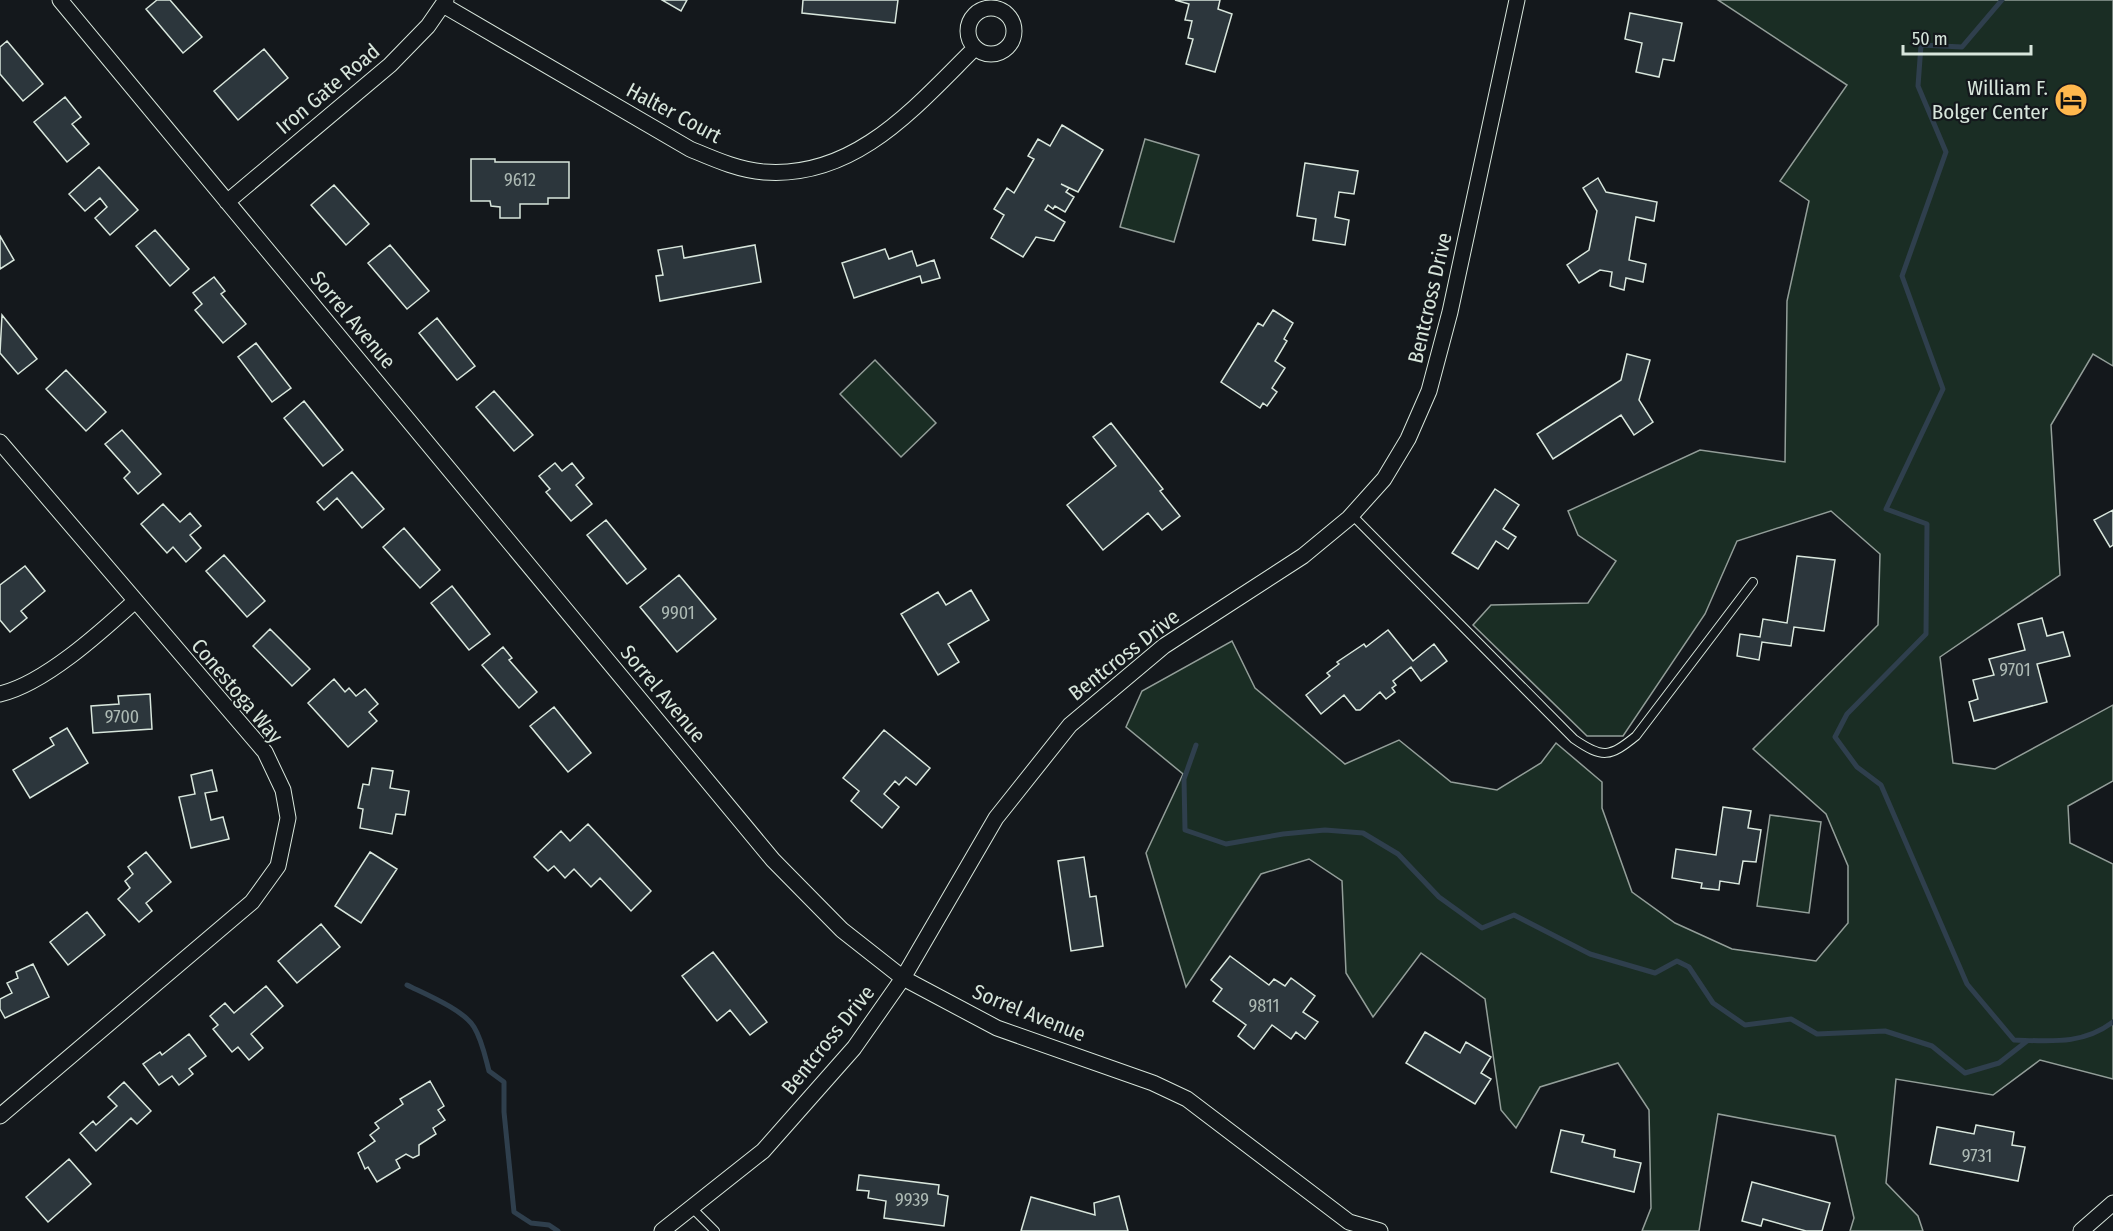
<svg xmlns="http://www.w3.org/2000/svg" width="2113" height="1231" viewBox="0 0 2113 1231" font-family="'Fira Sans Condensed',sans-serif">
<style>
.green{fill:#1a2d24;stroke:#939e99;stroke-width:1.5}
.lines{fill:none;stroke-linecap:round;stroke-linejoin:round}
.stream{stroke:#2f3f4d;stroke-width:5}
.building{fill:#2c363c;stroke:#d8e6dc;stroke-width:1.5}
.service-casing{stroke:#d8e6dc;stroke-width:10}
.minor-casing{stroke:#d8e6dc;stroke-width:17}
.service{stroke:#14181c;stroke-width:8}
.minor{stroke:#14181c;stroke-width:15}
.labels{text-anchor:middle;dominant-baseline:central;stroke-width:4.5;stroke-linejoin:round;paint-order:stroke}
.number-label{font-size:18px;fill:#adbab4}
.poi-label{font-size:21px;fill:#d8e6dc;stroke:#14181c;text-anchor:end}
.street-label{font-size:21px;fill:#d8e6dc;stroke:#14181c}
</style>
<rect width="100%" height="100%" fill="#14181c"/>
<!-- green -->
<path class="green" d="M 1718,0 L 2113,0 L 2113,366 L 2093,354 L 2051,425 L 2060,575 L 1940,657 L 1953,763 L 1995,769 L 2113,705 L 2113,781 L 2068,806 L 2070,843 L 2113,864 L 2113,1079 L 2040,1060 L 1993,1095 L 1896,1079 L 1886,1183 L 1918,1216 L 1923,1231 L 1850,1231 L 1854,1218 L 1835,1136 L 1718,1114 L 1699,1231 L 1642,1231 L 1651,1208 L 1649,1110 L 1618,1063 L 1540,1087 L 1516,1128 L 1501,1110 L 1485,999 L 1421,953 L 1373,1017 L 1346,973 L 1342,881 L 1309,859 L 1261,874 L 1186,987 L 1146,853 L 1183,774 L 1126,727 L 1142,691 L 1232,641 L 1255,688 L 1345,764 L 1399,740 L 1451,782 L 1497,790 L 1541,763 L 1556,743 L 1602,782 L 1602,808 L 1632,892 L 1675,923 L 1732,949 L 1816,961 L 1848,923 L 1848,866 L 1826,814 L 1753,749 L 1878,625 L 1880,554 L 1831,511 L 1737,541 L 1705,614 L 1623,736 L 1587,736 L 1473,625 L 1491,605 L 1588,603 L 1616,561 L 1578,535 L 1568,511 L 1700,450 L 1785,462 L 1787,301 L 1809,201 L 1780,181 L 1847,85 Z
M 1145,139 L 1199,155 L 1174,242 L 1120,227 Z
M 875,360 L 936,423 L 901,457 L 840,394 Z
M 1770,815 L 1821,822 L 1809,913 L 1757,906 Z"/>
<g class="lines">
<!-- stream -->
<path class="stream" d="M 2002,0 L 1962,47 L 1921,45 L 1918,86 L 1946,152 L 1902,276 L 1943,389 L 1886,509 L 1927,524 L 1926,634 L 1847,714 L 1835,737 L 1857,767 L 1881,785 L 1967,984 L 2014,1040 C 2050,1041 2083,1045 2113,1022
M 1196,745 L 1184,779 L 1185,830 L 1226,844 L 1283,834 L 1325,830 L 1363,833 L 1398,854 L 1439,897 L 1482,928 L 1514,915 L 1590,954 L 1655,973 L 1677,961 L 1689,967 L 1713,1003 L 1745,1025 L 1791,1019 L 1817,1034 L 1885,1031 L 1932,1046 L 1965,1073 L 1999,1063 L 2027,1041
M 407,985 C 425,994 464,1010 474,1027 C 482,1040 485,1056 489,1071 L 504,1082 L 504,1112 L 514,1212 L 531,1223 L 549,1225 L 558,1231"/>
</g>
<!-- building -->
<path class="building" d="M 157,0 L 170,0 L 202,37 L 183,53 L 146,9 Z
M 662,0 L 687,0 L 681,11 Z
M 803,0 L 898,0 L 895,23 L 802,13 Z
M 1175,0 L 1220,0 L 1218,9 L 1232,14 L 1215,72 L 1186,64 L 1193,39 L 1188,38 L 1192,21 L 1185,20 L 1189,4 Z
M 1630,13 L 1682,23 L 1674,61 L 1663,59 L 1659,77 L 1636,72 L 1642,43 L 1625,39 Z
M 7,41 L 43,84 L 23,101 L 0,74 L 0,47 Z
M 264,49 L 288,78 L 238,120 L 214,91 Z
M 65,97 L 81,117 L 72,124 L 89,144 L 67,162 L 34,122 Z
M 1062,125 L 1103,150 L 1078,192 L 1061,184 L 1069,188 L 1066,192 L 1074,197 L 1065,212 L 1055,206 L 1053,209 L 1048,205 L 1045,210 L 1065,222 L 1054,241 L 1036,237 L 1023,257 L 991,238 L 1004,215 L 994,209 L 1007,188 L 1014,193 L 1034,159 L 1028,156 L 1038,139 L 1050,146 Z
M 471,159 L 495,159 L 495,162 L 569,162 L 569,198 L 548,198 L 548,204 L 520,204 L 520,218 L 500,218 L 500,207 L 491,206 L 490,201 L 471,201 Z
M 1305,163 L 1358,171 L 1354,194 L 1339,192 L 1335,217 L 1349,220 L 1345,245 L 1313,240 L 1316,219 L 1297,216 Z
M 99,167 L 138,210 L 110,235 L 95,218 L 107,207 L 100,198 L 85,211 L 69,194 Z
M 1598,178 L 1606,192 L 1657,202 L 1654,221 L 1636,217 L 1629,260 L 1646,264 L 1643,282 L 1626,278 L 1624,290 L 1610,286 L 1612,272 L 1600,270 L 1579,283 L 1567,265 L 1589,250 L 1597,211 L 1583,188 Z
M 334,185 L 369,224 L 346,245 L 311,205 Z
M 155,230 L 189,269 L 170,286 L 136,246 Z
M 0,236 L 14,260 L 0,269 Z
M 390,245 L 429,291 L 407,309 L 368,263 Z
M 755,245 L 761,282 L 660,301 L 656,276 L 663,275 L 658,250 L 682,246 L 684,258 Z
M 885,249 L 889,259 L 912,251 L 917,266 L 934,260 L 940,278 L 922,283 L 920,276 L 854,298 L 842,263 Z
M 214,277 L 225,291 L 221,294 L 246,324 L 223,343 L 195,310 L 202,304 L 193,293 Z
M 1273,310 L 1293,323 L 1284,339 L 1287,341 L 1275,361 L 1285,368 L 1272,388 L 1277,392 L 1267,406 L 1263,403 L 1260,408 L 1221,382 L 1258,323 L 1263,326 Z
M 2,315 L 37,359 L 18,374 L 0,353 Z
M 437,318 L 475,366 L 457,380 L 419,333 Z
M 256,343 L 291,388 L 272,402 L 238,357 Z
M 1627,354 L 1650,360 L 1639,400 L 1653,422 L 1634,435 L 1621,415 L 1553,459 L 1537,434 L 1621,380 Z
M 66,370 L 106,412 L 86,431 L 46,389 Z
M 494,391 L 533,435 L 514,451 L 476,407 Z
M 304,401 L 343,450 L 323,466 L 284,418 Z
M 1111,423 L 1163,489 L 1160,491 L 1180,516 L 1162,530 L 1148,513 L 1103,550 L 1067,505 L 1116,466 L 1093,437 Z
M 122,430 L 161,474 L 138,494 L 124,478 L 130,472 L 105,444 Z
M 555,463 L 562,471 L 572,463 L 584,478 L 576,485 L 592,504 L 571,521 L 546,492 L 550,489 L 539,476 Z
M 352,472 L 384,509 L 362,528 L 337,498 L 324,510 L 317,502 Z
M 1495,489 L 1519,505 L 1503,529 L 1516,537 L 1508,549 L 1496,541 L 1478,569 L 1452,553 Z
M 163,504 L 180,522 L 190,513 L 201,526 L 190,535 L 201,548 L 186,562 L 173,547 L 167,553 L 141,524 Z
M 2113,510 L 2113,545 L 2110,547 L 2094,520 Z
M 606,520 L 646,569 L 627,584 L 587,535 Z
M 404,528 L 440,570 L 420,588 L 383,547 Z
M 224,555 L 265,601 L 247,617 L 206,571 Z
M 1797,556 L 1835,560 L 1824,631 L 1794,627 L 1791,646 L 1762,642 L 1759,660 L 1737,656 L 1740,634 L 1760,637 L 1763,619 L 1787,623 Z
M 25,566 L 45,591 L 21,611 L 27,618 L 10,632 L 0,620 L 0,585 Z
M 679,575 L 716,619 L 677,652 L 640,607 Z
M 452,586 L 490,634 L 469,650 L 431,603 Z
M 971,590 L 989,620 L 948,644 L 959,662 L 938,675 L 901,614 L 938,592 L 946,605 Z
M 2042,618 L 2047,636 L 2063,632 L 2070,656 L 2037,664 L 2047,702 L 1974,721 L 1969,702 L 1978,699 L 1973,680 L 1994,675 L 1989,659 L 2025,650 L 2018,624 Z
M 270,629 L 310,669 L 292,686 L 253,646 Z
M 1388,630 L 1413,661 L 1434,644 L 1447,661 L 1421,681 L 1411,667 L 1393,681 L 1396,685 L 1392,688 L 1395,692 L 1386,699 L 1380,692 L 1360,710 L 1356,710 L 1344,695 L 1321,714 L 1306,695 L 1330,676 L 1327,673 L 1339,664 L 1337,662 L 1364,644 L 1366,647 Z
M 503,647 L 512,658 L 509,660 L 537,692 L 519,708 L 482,665 Z
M 334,679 L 345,692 L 349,688 L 356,696 L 365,689 L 378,704 L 369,712 L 377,721 L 348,747 L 308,703 Z
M 150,694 L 152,729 L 93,733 L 91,706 L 119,704 L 118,696 Z
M 554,707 L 591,753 L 568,772 L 530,726 Z
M 67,728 L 88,763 L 30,798 L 13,770 L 54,745 L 50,738 Z
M 884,730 L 930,768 L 916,785 L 906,777 L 899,785 L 895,781 L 884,794 L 899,807 L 882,828 L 851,801 L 859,791 L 843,778 Z
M 372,768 L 393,771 L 390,788 L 409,791 L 405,815 L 396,814 L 392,834 L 360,828 L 363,809 L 358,808 L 363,784 L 369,785 Z
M 212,770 L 217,791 L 205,793 L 211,820 L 223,817 L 229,839 L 191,848 L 179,797 L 195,794 L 191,775 Z
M 1723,807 L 1751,811 L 1748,828 L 1761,830 L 1756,862 L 1743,861 L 1739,884 L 1720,881 L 1719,890 L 1701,888 L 1702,883 L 1672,878 L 1676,849 L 1716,855 Z
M 588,824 L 651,891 L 631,911 L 600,878 L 591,887 L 574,869 L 565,878 L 554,866 L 548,871 L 534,857 L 561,831 L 570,841 Z
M 146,852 L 171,882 L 146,903 L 152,911 L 139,922 L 118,899 L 130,888 L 125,881 L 133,874 L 128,867 Z
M 370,852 L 397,869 L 361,923 L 335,906 Z
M 1084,857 L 1090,897 L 1096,896 L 1103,946 L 1071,951 L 1058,861 Z
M 87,912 L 105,935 L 68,965 L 50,942 Z
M 321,924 L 340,947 L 297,983 L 278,961 Z
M 713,952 L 767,1022 L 750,1035 L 730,1010 L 717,1021 L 682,976 Z
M 1230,956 L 1269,985 L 1274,979 L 1285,986 L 1291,978 L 1315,996 L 1303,1012 L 1318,1022 L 1305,1039 L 1296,1032 L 1291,1039 L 1272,1025 L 1254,1049 L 1238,1036 L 1246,1025 L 1213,1001 L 1222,989 L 1211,980 Z
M 33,964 L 49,997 L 5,1018 L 0,1009 L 0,999 L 12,993 L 7,983 L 18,978 L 16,972 Z
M 266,986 L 283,1006 L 251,1034 L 263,1048 L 249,1060 L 238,1047 L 232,1052 L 213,1029 L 218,1025 L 210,1016 L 225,1003 L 234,1013 Z
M 1425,1032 L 1460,1053 L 1466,1042 L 1491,1057 L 1481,1073 L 1491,1079 L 1475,1104 L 1406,1063 Z
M 189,1034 L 206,1056 L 189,1069 L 193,1074 L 179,1085 L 172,1076 L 159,1085 L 143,1064 L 160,1052 L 162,1055 Z
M 430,1081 L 444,1106 L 438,1110 L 445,1120 L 433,1128 L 436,1134 L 419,1145 L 419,1155 L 413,1158 L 406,1154 L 396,1160 L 400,1168 L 377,1182 L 368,1167 L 365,1169 L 358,1153 L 375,1141 L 370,1135 L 379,1128 L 375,1123 L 403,1104 L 400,1099 Z
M 124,1082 L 151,1111 L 137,1124 L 131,1118 L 96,1151 L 80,1133 L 93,1121 L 96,1125 L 117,1106 L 108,1097 Z
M 1976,1125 L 2014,1132 L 2012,1145 L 2025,1147 L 2018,1181 L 1930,1164 L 1937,1127 L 1974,1134 Z
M 1561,1130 L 1584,1135 L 1582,1142 L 1615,1150 L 1614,1157 L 1641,1163 L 1634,1192 L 1551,1172 Z
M 69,1159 L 91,1184 L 48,1222 L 26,1197 Z
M 859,1175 L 939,1185 L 938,1194 L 948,1196 L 944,1226 L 884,1218 L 886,1201 L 868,1198 L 869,1191 L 857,1190 Z
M 1752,1182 L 1830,1203 L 1822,1231 L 1806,1231 L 1763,1219 L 1761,1226 L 1742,1221 Z
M 1119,1196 L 1128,1231 L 1021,1231 L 1031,1197 L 1095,1215 L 1094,1203 Z"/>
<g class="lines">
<!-- service casing -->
<g class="service-casing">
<path id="service" d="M 1352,515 L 1574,739 C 1603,759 1610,757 1636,736 L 1753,582
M 693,1209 L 715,1231"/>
</g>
<!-- minor casing -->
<g class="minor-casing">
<path id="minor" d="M 60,0 L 773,860 L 842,930 L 903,978 L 997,1028 L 1153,1083 L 1187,1099 L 1349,1222 L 1380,1231
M 443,5 L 690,149 C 714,159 738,170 764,172 C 856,179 916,106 975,48
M968 31a23 23 0 1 1 46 0a23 23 0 1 1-46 0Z
M 227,202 L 390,65 L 428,26 L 446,0
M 0,442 L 265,752 L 283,790 L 288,818 L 278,866 L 252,902 L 0,1116
M 0,694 C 44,684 101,632 134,602
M 662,1231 L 763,1151 L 854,1048 L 903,978 L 996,818 L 1070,725 L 1164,646 L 1303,556 L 1349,518 L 1384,479 L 1408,439 L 1429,391 L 1450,312 L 1517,0
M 2081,1231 L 2113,1203"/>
</g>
<!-- service -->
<use href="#service" class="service"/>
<!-- minor -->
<use href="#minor" class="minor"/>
</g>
<!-- icons -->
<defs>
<g id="hotel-disc" transform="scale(1.725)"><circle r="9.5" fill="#ffb74d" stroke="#14181c"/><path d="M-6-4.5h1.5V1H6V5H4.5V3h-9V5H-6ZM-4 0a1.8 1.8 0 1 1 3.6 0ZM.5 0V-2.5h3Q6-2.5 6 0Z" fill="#111"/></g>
</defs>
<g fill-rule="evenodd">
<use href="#hotel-disc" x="2071" y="100"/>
</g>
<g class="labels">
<!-- number labels -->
<g class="number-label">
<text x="520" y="180">9612</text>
<text x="678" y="613">9901</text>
<text x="2015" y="670">9701</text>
<text x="122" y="717">9700</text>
<text x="1264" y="1006">9811</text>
<text x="1977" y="1156">9731</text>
<text x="912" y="1200">9939</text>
</g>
<!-- poi labels -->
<g class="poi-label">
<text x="2048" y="88">William F.<tspan x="2048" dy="24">Bolger Center</tspan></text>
</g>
<!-- street labels -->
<g class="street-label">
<text transform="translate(328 89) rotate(-40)">Iron Gate Road</text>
<text transform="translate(674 113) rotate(28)">Halter Court</text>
<text transform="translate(1430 298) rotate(-77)">Bentcross Drive</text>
<text transform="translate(353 320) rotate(50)">Sorrel Avenue</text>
<text transform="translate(1124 655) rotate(-38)">Bentcross Drive</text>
<text transform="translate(237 691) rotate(50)">Conestoga Way</text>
<text transform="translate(663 694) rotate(50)">Sorrel Avenue</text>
<text transform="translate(1029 1013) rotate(22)">Sorrel Avenue</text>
<text transform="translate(828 1040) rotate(-51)">Bentcross Drive</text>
</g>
</g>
<!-- scale -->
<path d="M1903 45v9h128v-9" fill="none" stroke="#d8e6dc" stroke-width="3"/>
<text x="1912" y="45" font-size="18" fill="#d8e6dc" stroke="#14181c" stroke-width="4.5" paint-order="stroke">50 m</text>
</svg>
